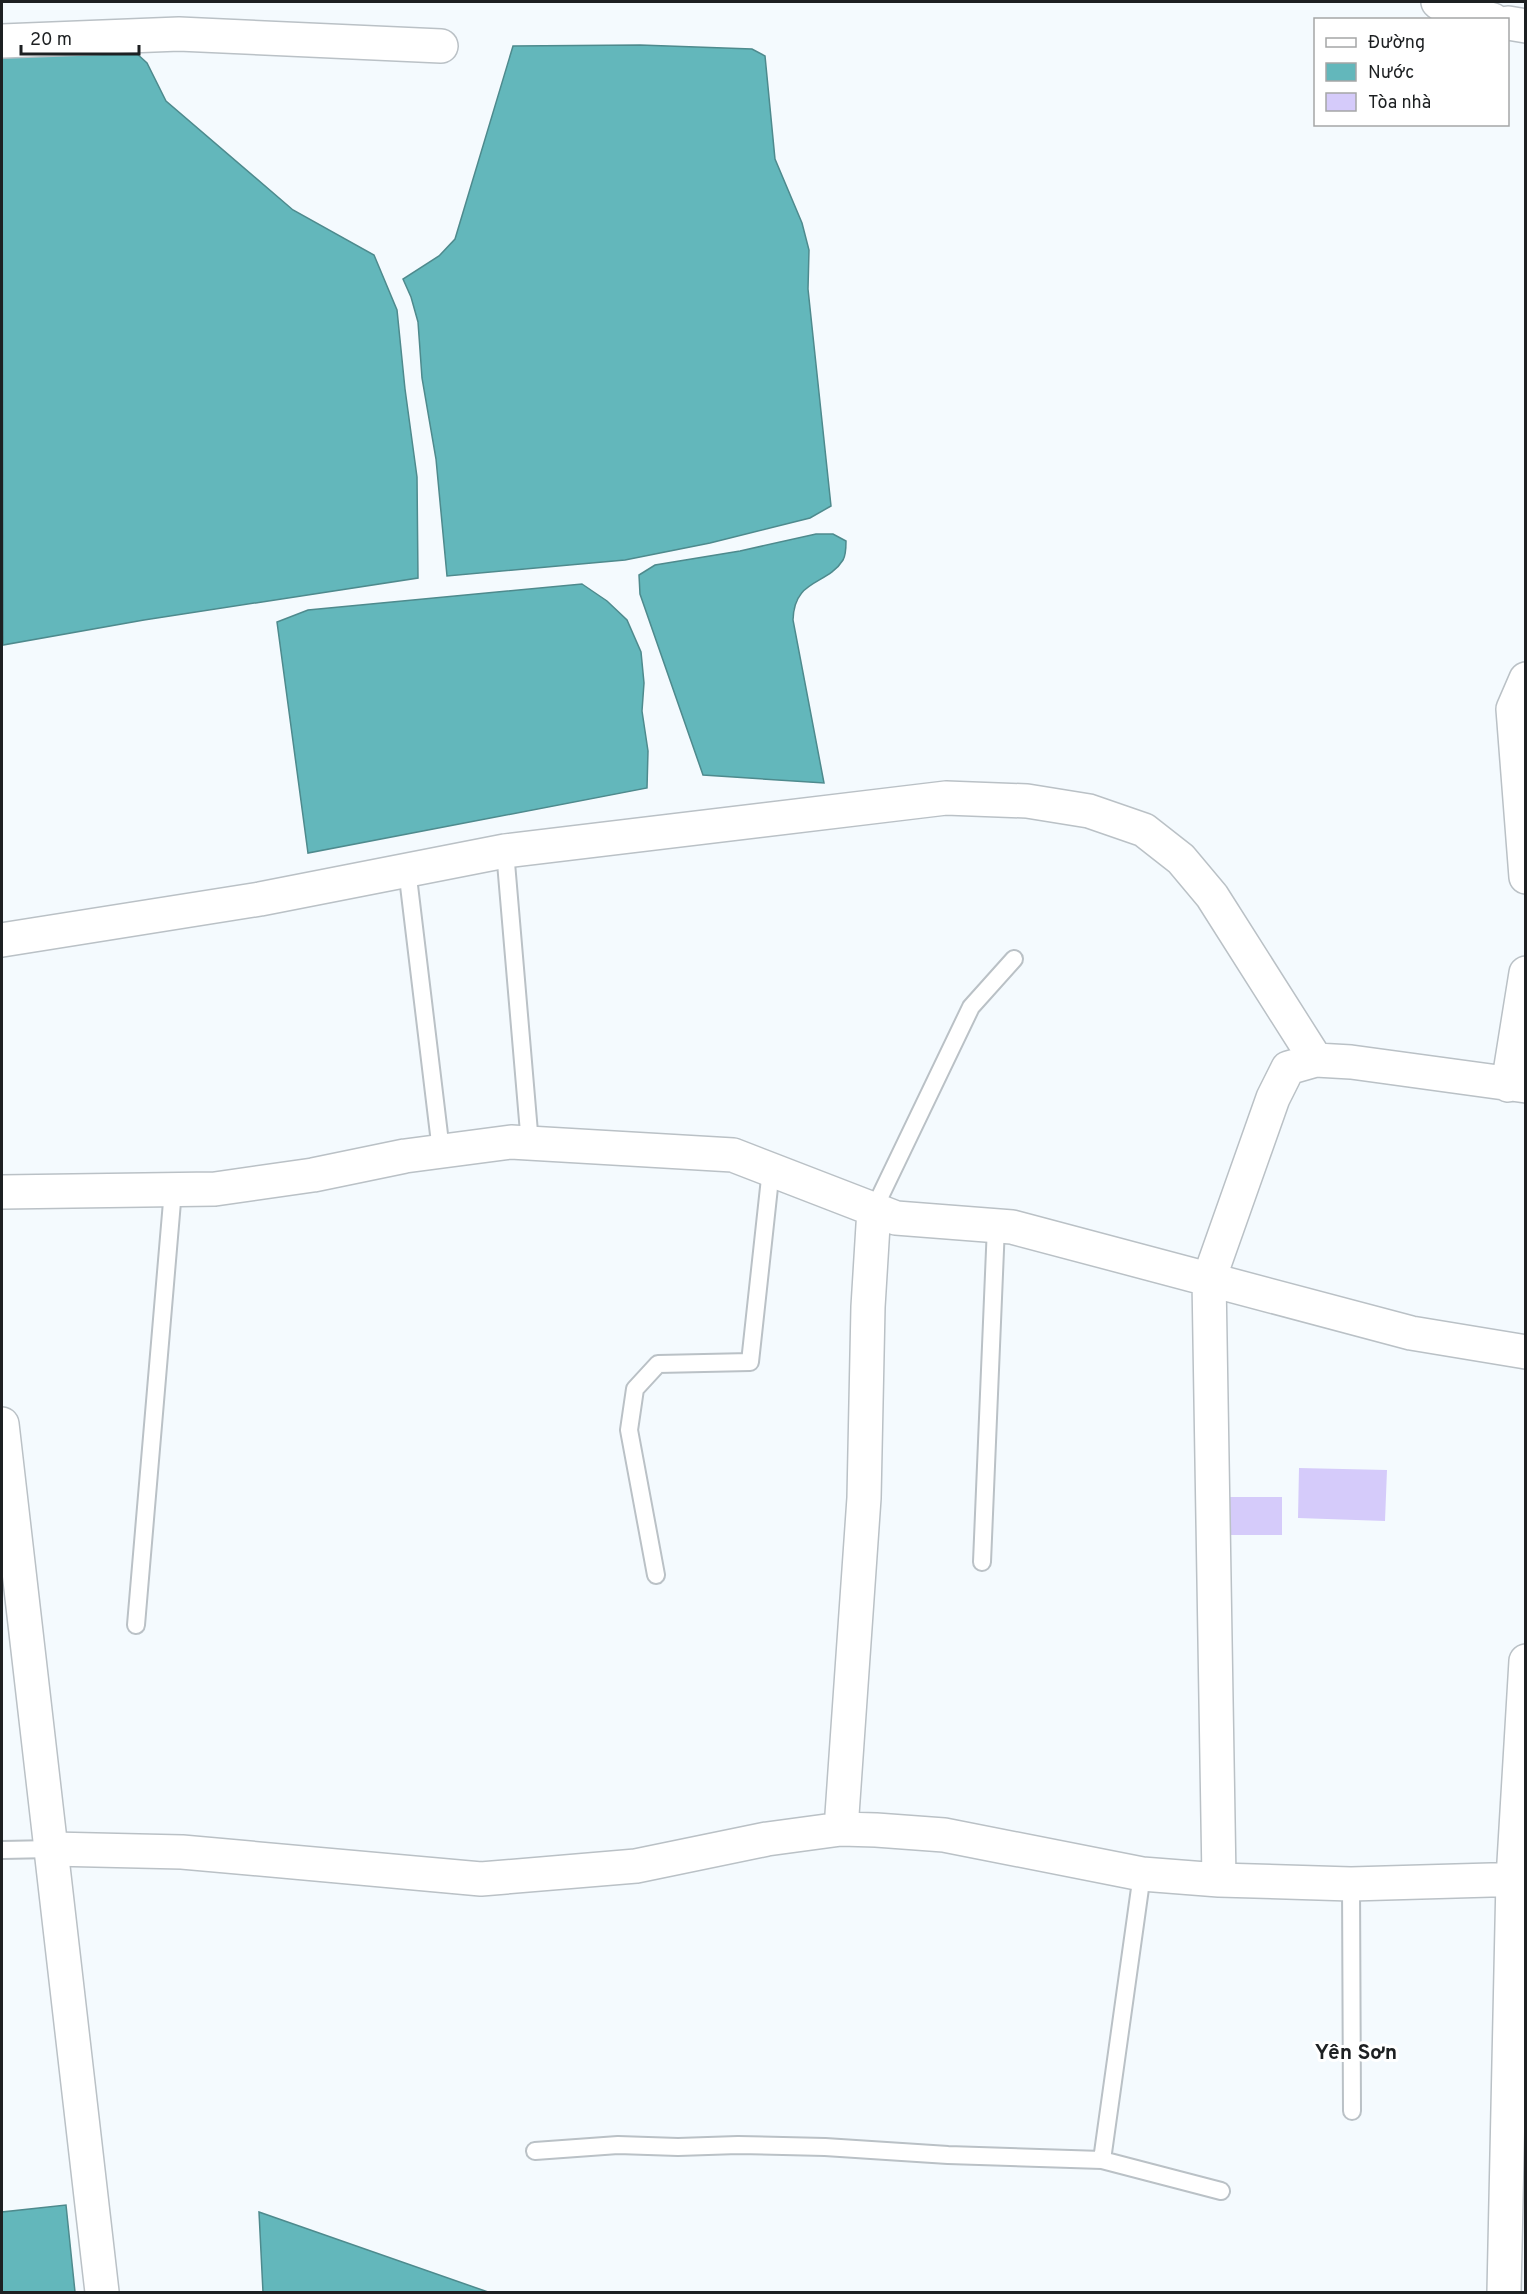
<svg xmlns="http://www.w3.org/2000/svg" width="1527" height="2294" viewBox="0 0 1527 2294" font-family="Overpass,sans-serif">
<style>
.water{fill:#63b7bb;stroke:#4e8a8d;stroke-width:1.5}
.building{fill:#d5cbfa}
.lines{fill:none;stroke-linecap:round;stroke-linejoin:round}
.lane-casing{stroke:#bac1c6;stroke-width:20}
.street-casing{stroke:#bac1c6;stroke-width:36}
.secondary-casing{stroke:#bac1c6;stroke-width:36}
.lane{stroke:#fff;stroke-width:16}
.street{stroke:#fff;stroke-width:33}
.secondary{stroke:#fff;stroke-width:33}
.labels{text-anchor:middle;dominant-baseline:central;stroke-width:6;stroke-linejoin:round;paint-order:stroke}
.quarter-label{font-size:21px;font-weight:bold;fill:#1d2022;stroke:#fff}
</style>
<rect width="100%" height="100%" fill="#f4fafe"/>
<!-- water -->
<path class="water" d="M 640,45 L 752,49 L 765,56 L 775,159 L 802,223 L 809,250 L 808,289 L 831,506 L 810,518 L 710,543 L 625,560 L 447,576 L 436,459 L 422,378 L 418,322 L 411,297 L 403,279 L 439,256 L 455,239 L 513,46 Z
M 135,52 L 147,63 L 166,101 L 293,210 L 374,255 L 397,310 L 405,389 L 417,477 L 418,578 L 144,620 L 3,645 L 2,56 Z
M 816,534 L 833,534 L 846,541 C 846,547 846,555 843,560 C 827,586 794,578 793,620 L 824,783 L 703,775 L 640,594 L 639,575 L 655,565 L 740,551 Z
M 582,584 L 607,601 L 627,620 L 641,652 L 644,683 L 642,711 L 648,751 L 647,788 L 308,853 L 277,622 L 308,610 Z
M 66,2205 L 75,2292 L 2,2292 L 2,2212 Z
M 259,2212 L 488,2292 L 263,2292 Z"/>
<!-- building -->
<path class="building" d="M 1299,1468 L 1387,1470 L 1385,1521 L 1298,1518 Z
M 1222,1497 L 1282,1497 L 1282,1535 L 1222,1535 Z"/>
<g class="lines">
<!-- lane casing -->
<g class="lane-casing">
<path id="lane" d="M 505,851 L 530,1144
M 407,869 L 441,1151
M 874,1209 L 971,1007 L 1014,959
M 982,1562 L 996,1226
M 656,1575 L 629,1430 L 635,1389 L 658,1364 L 750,1362 L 771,1169
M 136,1625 L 173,1190
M 2,1850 L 52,1849
M 1351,1884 L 1352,2111
M 535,2151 L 618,2145 L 678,2147 L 738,2145 L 825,2147 L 948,2155 L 1102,2160 L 1221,2191
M 1102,2160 L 1142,1874"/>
</g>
<!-- street casing -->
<g class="street-casing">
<path id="street" d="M 1438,2 L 1445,7 L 1493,20
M 1508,23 L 1526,26
M 2,41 L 179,34 L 441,46
M 1526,679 L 1513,709 L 1526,877
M 2,940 L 260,899 L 505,851 L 946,798 L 1027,801 L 1089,811 L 1144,830 L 1181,859 L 1212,896 L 1316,1060
M 1508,1085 L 1526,973
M 2,1192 L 215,1189 L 313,1175 L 405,1156 L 511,1142 L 733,1155 L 896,1218 L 1012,1227 L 1411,1333 L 1526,1352
M 841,1829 L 864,1498 L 868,1307 L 874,1209
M 52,1849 L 182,1852 L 481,1879 L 636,1866 L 767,1839 L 841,1829 L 876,1830 L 944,1835 L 1142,1874 L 1219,1880 L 1351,1884 L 1526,1879
M 1219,1880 L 1209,1279 L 1273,1098 L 1288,1068 L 1316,1060 L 1351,1062 L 1526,1086
M 1504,2292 L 1513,1879 L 1526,1661"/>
</g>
<!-- secondary casing -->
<g class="secondary-casing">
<path id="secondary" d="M 2,1424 L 102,2292"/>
</g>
<!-- lane -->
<use href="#lane" class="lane"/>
<!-- street -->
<use href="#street" class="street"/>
<!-- secondary -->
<use href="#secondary" class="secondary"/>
</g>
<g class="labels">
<!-- quarter labels -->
<g class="quarter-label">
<text x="1356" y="2053">Yên Sơn</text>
</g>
</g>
<!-- border -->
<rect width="1527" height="2294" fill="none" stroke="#1d2022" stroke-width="6"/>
<!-- legend -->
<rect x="1314" y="18" width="195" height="108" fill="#ffffff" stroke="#a5a6a7" stroke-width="1.5"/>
<rect x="1326" y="38" width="30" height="9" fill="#ffffff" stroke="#a5a6a7" stroke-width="1.5"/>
<text x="1368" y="48" font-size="18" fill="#1d2022">Đường</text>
<rect x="1326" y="63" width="30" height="18" fill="#63b7bb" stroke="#a5a6a7" stroke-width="1.5"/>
<text x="1368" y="78" font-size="18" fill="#1d2022">Nước</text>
<rect x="1326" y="93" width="30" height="18" fill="#d5cbfa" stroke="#a5a6a7" stroke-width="1.5"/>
<text x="1368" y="108" font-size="18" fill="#1d2022">Tòa nhà</text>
<!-- scale -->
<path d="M21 45v9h118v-9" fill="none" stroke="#1d2022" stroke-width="3"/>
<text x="30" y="45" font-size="18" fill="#1d2022" stroke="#ffffff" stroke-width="4.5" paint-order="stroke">20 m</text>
</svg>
